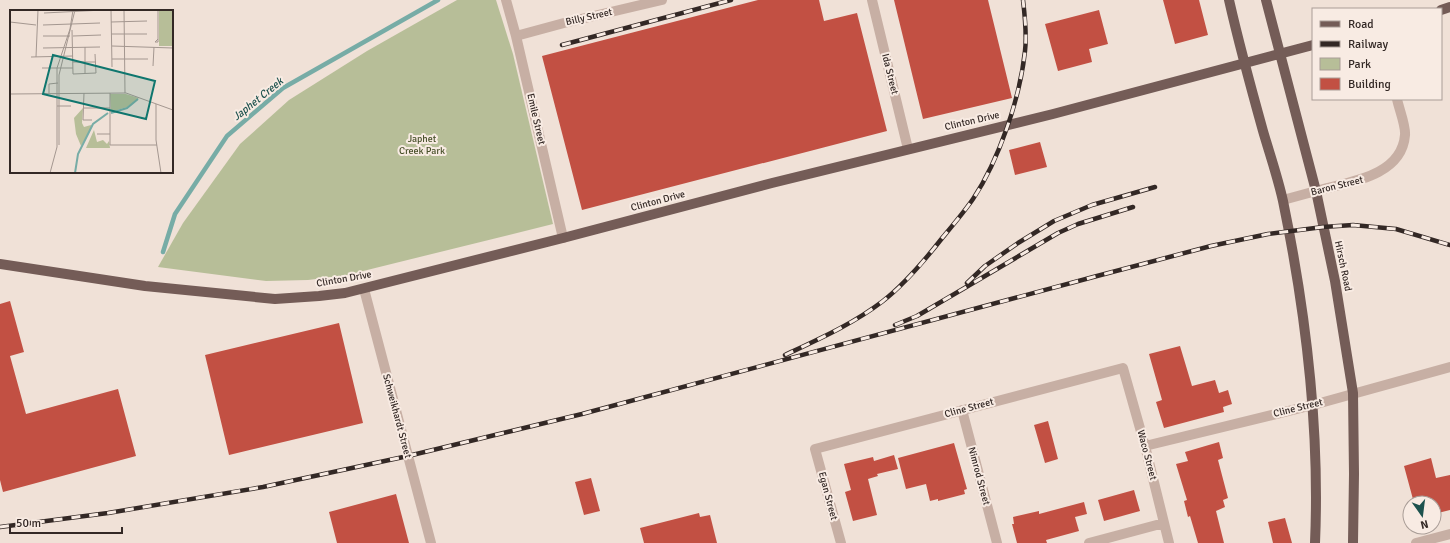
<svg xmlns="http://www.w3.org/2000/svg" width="1450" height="543" viewBox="0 0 1450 543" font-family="Signika,sans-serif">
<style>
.green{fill:#b7be98}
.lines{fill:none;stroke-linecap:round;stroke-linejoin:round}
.stream{stroke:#77aca6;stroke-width:4.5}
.building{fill:#c25043}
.minor{stroke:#c7afa4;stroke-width:10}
.major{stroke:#745c57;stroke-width:10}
.rail-casing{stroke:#332825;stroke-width:4.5}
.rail{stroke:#f8ebe3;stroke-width:3;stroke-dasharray:9;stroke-linecap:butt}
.labels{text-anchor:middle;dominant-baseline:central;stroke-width:4;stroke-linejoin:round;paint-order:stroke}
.street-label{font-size:10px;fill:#332825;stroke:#f8ebe3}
.park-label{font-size:10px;fill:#48502a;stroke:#f8ebe3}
.water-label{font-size:11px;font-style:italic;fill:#1d524e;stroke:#f8ebe3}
.inset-river{fill:none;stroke:#77aca6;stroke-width:2}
.inset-road{fill:none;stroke:#a49790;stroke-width:1}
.view{fill:#0f766e;fill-opacity:0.15;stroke:#0f766e;stroke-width:2}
.inset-edge{fill:none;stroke:#332825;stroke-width:2}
</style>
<rect width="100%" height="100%" fill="#f0e1d7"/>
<!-- green -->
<path class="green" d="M 457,0 L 496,0 L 513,54 L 553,224 L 347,275 L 308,280 L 266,281 L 158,267 L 183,223 L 240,144 L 289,100 L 367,51 Z"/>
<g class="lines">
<!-- stream -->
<path class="stream" d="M 163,252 L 175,214 L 227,136 L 283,88 L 438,0"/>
</g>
<!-- building -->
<path class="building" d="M 758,0 L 819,0 L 824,21 L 857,13 L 887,131 L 582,210 L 542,56 Z
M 894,0 L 988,0 L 1012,98 L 923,119 Z
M 1163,0 L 1199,0 L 1208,35 L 1175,44 Z
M 1099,10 L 1108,44 L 1089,49 L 1092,62 L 1058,71 L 1045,24 Z
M 1040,142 L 1047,167 L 1015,175 L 1009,150 Z
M 10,301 L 24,352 L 10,356 L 26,414 L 118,389 L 136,456 L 3,492 L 0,480 L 0,304 Z
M 339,323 L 363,423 L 229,455 L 205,355 Z
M 1180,346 L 1192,386 L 1215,380 L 1219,393 L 1228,390 L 1232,404 L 1223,407 L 1224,412 L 1164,428 L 1156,402 L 1162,400 L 1149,354 Z
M 1048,421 L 1058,459 L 1045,463 L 1034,425 Z
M 1219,442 L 1223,458 L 1218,460 L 1228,498 L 1223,500 L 1225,507 L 1216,511 L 1224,543 L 1198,543 L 1190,516 L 1188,517 L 1184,501 L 1187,500 L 1176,464 L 1188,461 L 1185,452 Z
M 954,443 L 967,489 L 964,490 L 965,494 L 938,501 L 938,499 L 930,501 L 926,484 L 906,489 L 898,458 Z
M 894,455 L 898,469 L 877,474 L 878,476 L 868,479 L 877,515 L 853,521 L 845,492 L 851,490 L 844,464 L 873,457 L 874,461 Z
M 1431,458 L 1436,478 L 1450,475 L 1450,510 L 1434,514 L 1434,503 L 1414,503 L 1404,466 Z
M 591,478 L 600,511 L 584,515 L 575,482 Z
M 1134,490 L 1140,511 L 1104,521 L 1098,500 Z
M 396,494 L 409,543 L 337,543 L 329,512 Z
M 1084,502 L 1087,514 L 1075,517 L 1079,531 L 1046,540 L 1047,543 L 1017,543 L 1012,524 L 1014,524 L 1013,517 L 1039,511 L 1039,514 Z
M 699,513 L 700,517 L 710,515 L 717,543 L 644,543 L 640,528 Z
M 1285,518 L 1292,543 L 1273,543 L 1268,522 Z"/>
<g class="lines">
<!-- minor -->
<path class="minor" d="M 506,0 L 516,36 L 563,238
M 872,0 L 908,149
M 516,36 L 564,23 L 662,0
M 1283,200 C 1298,196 1312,192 1327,188 C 1357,181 1402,173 1405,135 C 1406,126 1399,109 1397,99
M 364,289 L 431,543
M 962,410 L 997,543
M 1145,446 L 1313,405 L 1450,367
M 841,543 L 815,449 L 1123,368 L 1145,446 L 1169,543
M 1089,543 L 1164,523
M 1416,543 L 1450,534"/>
<!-- major -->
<path class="major" d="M 1229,0 C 1239,44 1251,88 1263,131 C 1270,155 1278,178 1283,201 C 1306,313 1320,428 1315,543
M 1266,0 L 1316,191 L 1335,281 L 1353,393 L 1354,474 L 1353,543
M 1441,10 L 1450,7
M 0,264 L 145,286 L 275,299 L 319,296 L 345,293 L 563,238 L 772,183 L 1053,114 L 1313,45"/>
<!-- rail casing -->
<g class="rail-casing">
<path id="rail" d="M 562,45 L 731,0
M 967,283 L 985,266 L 1018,243 L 1054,221 L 1092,205 L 1155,187
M 895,325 L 917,316 L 1058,233 L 1078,224 L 1133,207
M 785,355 C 819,339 853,324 883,301 C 906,283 925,260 943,237 C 953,225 964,212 973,199 C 999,160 1020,98 1025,51 C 1027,34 1025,17 1023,0
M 0,527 L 108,513 L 263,487 L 408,456 L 582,414 L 1097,276 L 1211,246 L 1268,234 L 1323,227 L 1353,225 L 1396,229 L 1450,245"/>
</g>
<!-- rail -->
<use href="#rail" class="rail"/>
</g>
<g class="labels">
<!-- street labels -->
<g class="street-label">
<text transform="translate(589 17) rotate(-13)">Billy Street</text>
<text transform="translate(890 74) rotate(76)">Ida Street</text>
<text transform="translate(536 119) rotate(77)">Emile Street</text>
<text transform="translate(972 121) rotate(-13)">Clinton Drive</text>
<text transform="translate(1337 186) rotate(-14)">Baron Street</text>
<text transform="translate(658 201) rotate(-15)">Clinton Drive</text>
<text transform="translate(1343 266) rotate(78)">Hirsch Road</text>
<text transform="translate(344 279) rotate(-10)">Clinton Drive</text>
<text transform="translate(969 408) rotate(-15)">Cline Street</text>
<text transform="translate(1298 408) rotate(-14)">Cline Street</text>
<text transform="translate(397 416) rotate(75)">Schweikhardt Street</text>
<text transform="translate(1147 455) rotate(75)">Waco Street</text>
<text transform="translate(979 476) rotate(75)">Nimrod Street</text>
<text transform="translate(828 496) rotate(75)">Egan Street</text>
</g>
<!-- park labels -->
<g class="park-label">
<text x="422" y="139">Japhet<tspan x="422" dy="12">Creek Park</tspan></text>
</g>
<!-- water labels -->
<g class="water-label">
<text transform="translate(258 99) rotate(-39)">Japhet Creek</text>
</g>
</g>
<!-- overview -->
<g transform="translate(10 10)">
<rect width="163" height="163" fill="#f0e1d7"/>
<path d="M 149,0 L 163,0 L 163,36 L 149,36 ZM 100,84 L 116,84 L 129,88 L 117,97 L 101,102 ZM 73,98 L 72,113 L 74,117 L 81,115 L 81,119 L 71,136 L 66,124 L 64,108 ZM 84,120 L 87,132 L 93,130 L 97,134 L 99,131 L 100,138 L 76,138 Z" fill="#b7be98"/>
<path class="inset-river" d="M 101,103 L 117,98 L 128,89M 65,163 L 68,144 L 83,114 L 98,103"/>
<path class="inset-road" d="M 101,0 L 102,57M 114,0 L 115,83M 148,0 L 148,32 L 145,32 L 148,29M 34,3 L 93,0M 0,12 L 26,15M 101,12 L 137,11M 33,15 L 90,13M 62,20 L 63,64 L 86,63 L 85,44M 101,24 L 137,24M 33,26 L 60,26M 63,26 L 91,25M 102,36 L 163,38M 75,37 L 75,63M 33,38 L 90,37M 21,47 L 63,46M 26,47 L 28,0M 102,49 L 138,49M 63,52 L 86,52M 143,56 L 144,37M 32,58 L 63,58M 39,83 L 39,74 L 48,73M 74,83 L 73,110 L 82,110M 100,83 L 100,135 L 147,135M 0,84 L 116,83 L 163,100M 146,94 L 146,130 L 151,163M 47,96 L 61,96M 74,98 L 100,98M 87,124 L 100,124M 49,135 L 49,65 L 65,0M 40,163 L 47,137 L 47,58 L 60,19 L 63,0"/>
<path class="view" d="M 43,45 L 145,71 L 136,109 L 33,84 Z"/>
<rect width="163" height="163" class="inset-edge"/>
</g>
<!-- legend -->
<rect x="1312" y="8" width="130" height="92" fill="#f8ebe3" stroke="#a99d97"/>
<rect x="1320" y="21" width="20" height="6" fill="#745c57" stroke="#a99d97"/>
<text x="1348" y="28" font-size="12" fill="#332825">Road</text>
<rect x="1320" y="41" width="20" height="6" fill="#332825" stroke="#a99d97"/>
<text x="1348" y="48" font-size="12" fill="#332825">Railway</text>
<rect x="1320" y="58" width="20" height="12" fill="#b7be98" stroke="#a99d97"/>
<text x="1348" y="68" font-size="12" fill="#332825">Park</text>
<rect x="1320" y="78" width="20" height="12" fill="#c25043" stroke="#a99d97"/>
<text x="1348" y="88" font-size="12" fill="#332825">Building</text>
<!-- north arrow -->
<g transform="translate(1422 515) rotate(166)"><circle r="19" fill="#f8ebe3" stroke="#a99d97"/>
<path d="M0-3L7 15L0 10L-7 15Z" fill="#1d524e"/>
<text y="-6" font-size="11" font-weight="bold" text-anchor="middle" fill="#332825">N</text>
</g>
<!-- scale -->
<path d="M10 527v6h112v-6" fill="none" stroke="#332825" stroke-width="2"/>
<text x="16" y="527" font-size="12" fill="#332825" stroke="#f8ebe3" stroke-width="3" paint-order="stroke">50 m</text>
</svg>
